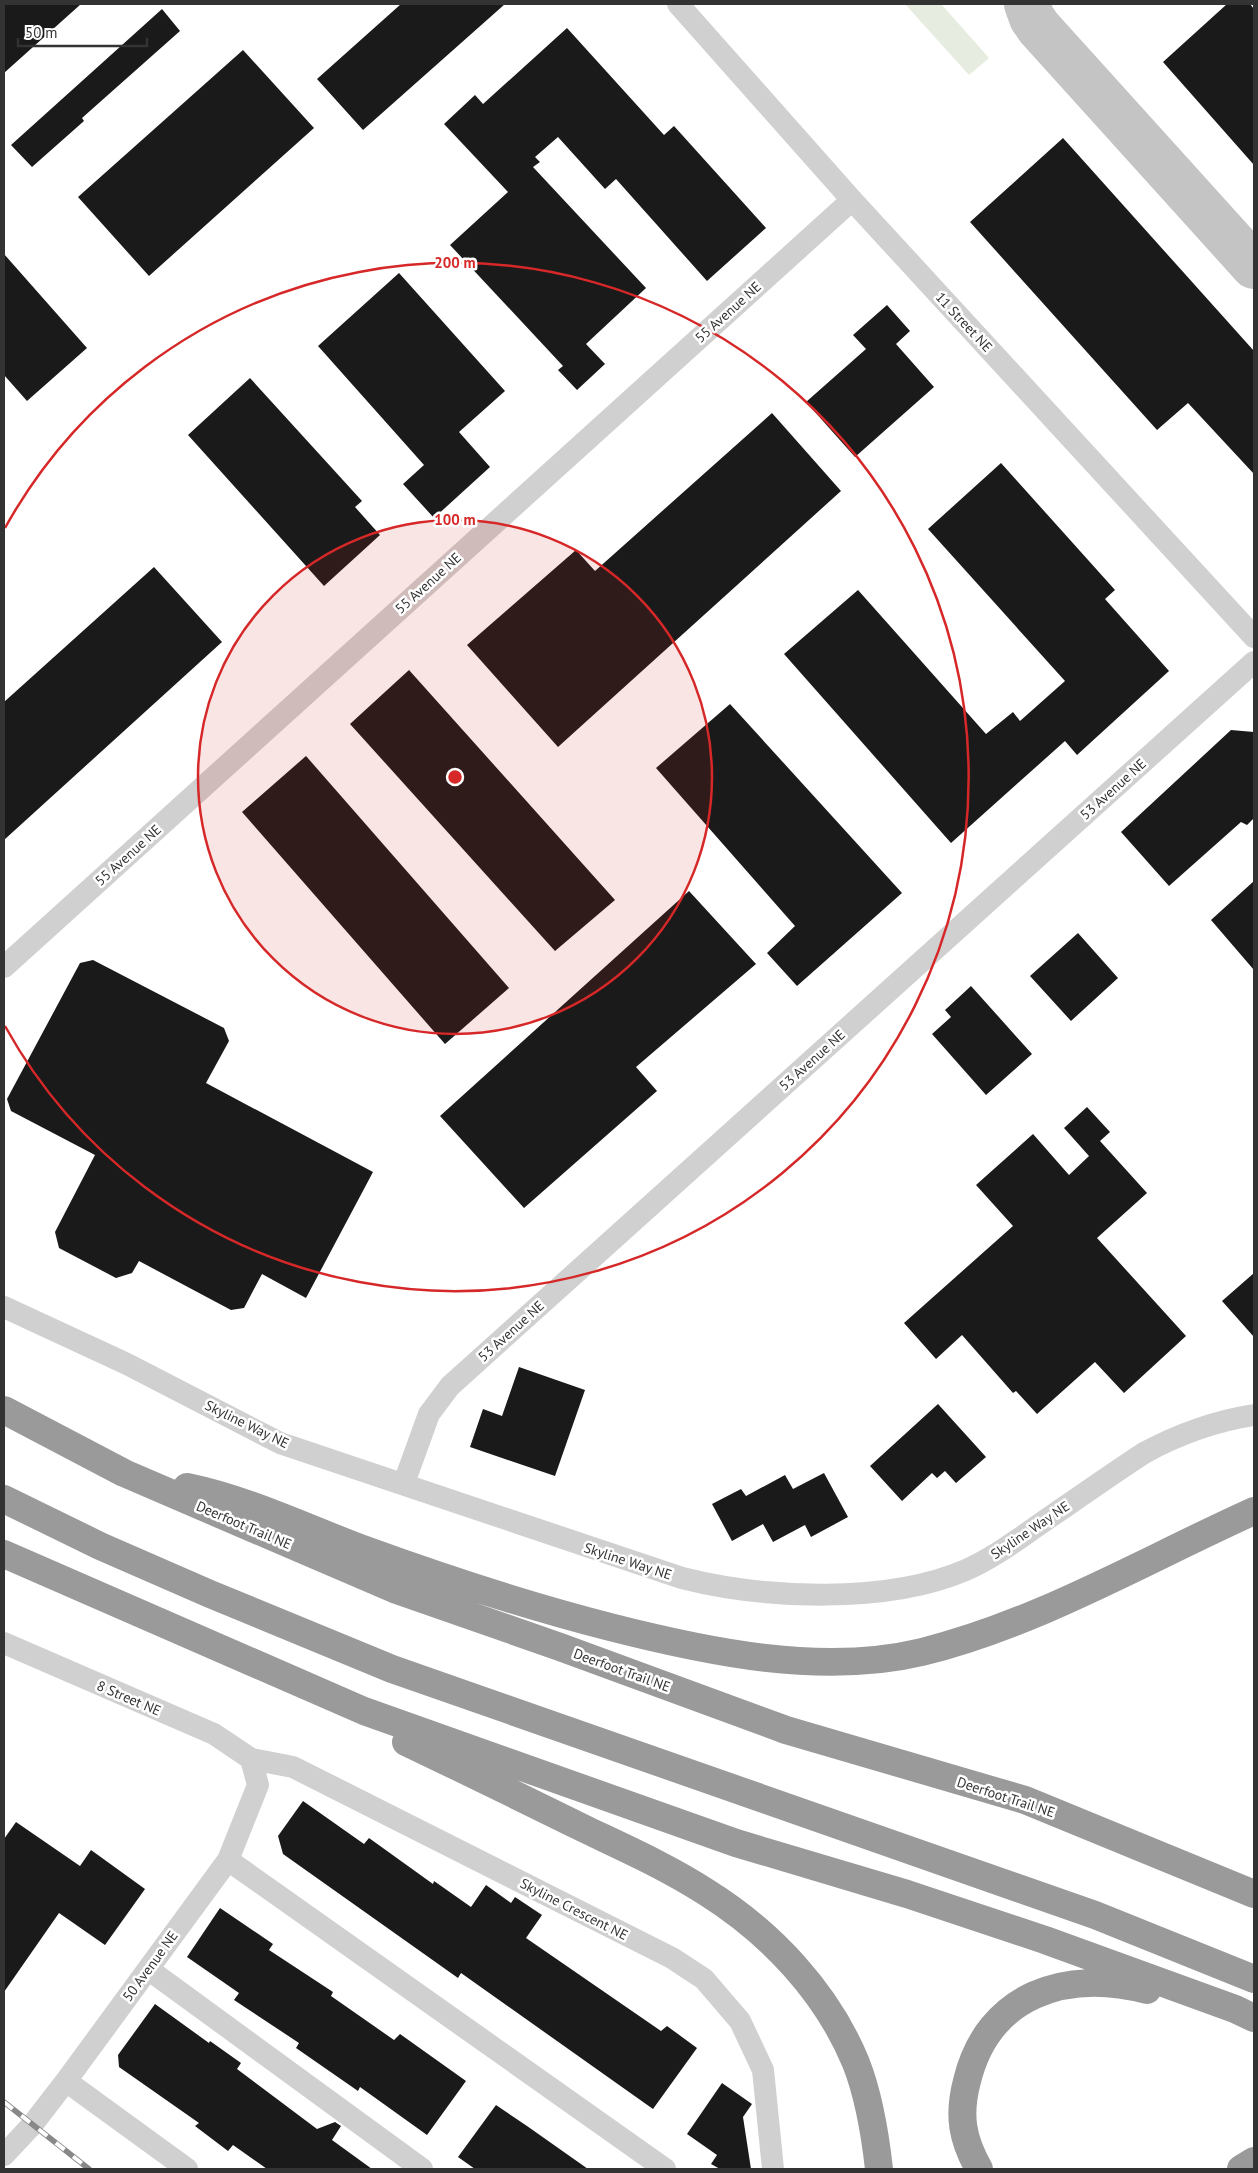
<svg xmlns="http://www.w3.org/2000/svg" width="1258" height="2173" viewBox="0 0 1258 2173" font-family="'PT Sans',sans-serif">
<style>
.green{fill:#e6ecdf}
.lines{fill:none;stroke-linecap:round;stroke-linejoin:round}
.taxiway{stroke:#c4c4c4;stroke-width:46}
.building{fill:#1a1a1a}
.minor{stroke:#d0d0d0;stroke-width:22}
.highway{stroke:#9a9a9a;stroke-width:28}
.rail-casing{stroke:#888;stroke-width:5.5}
.rail{stroke:#fff;stroke-width:4;stroke-dasharray:11;stroke-linecap:butt}
.ring{fill:none;stroke:#d62828;stroke-width:2.5}
.labels{text-anchor:middle;dominant-baseline:central;stroke-width:5;stroke-linejoin:round;paint-order:stroke}
.street-label{font-size:14px;fill:#333;stroke:#fff}
.centre{fill:#d62828;stroke:#fff;stroke-width:2.5}
.ring-label{font-size:15px;text-anchor:middle;font-weight:bold;fill:#d62828;stroke:#fff;stroke-width:5;stroke-linejoin:round;paint-order:stroke}
</style>
<rect width="100%" height="100%" fill="#fff"/>
<!-- green -->
<path class="green" d="M 905,4 L 941,4 L 989,58 L 969,75 Z"/>
<g class="lines">
<!-- taxiway -->
<path class="taxiway" d="M 1027,4 L 1032,18 L 1039,28 L 1254,266"/>
</g>
<!-- building -->
<path class="building" d="M 4,4 L 81,4 L 4,73 Z
M 401,4 L 505,4 L 363,130 L 317,79 Z
M 1227,4 L 1250,4 L 1254,9 L 1254,165 L 1163,62 Z
M 162,9 L 180,31 L 82,118 L 84,121 L 32,167 L 11,145 Z
M 567,28 L 664,135 L 674,126 L 766,228 L 707,281 L 616,179 L 605,189 L 558,137 L 535,157 L 540,162 L 533,167 L 646,288 L 586,344 L 605,364 L 577,390 L 558,370 L 563,366 L 450,245 L 508,192 L 444,124 L 475,95 L 483,104 Z
M 243,50 L 314,128 L 149,276 L 78,197 Z
M 1063,138 L 1254,351 L 1254,474 L 1188,403 L 1157,430 L 970,222 Z
M 4,254 L 87,348 L 27,401 L 4,375 Z
M 399,273 L 505,391 L 459,432 L 490,467 L 434,518 L 403,484 L 424,465 L 318,346 Z
M 887,305 L 910,331 L 896,344 L 934,387 L 855,457 L 806,402 L 866,349 L 853,335 Z
M 250,378 L 362,501 L 355,507 L 380,535 L 324,586 L 188,435 Z
M 772,413 L 841,491 L 558,747 L 467,645 L 576,550 L 595,571 Z
M 1001,463 L 1115,590 L 1105,599 L 1169,671 L 1077,755 L 1065,741 L 951,843 L 784,654 L 858,590 L 986,734 L 1013,712 L 1020,721 L 1065,681 L 928,529 Z
M 154,567 L 222,642 L 4,840 L 4,702 Z
M 409,670 L 615,900 L 555,951 L 350,724 Z
M 730,704 L 902,893 L 797,986 L 767,953 L 795,926 L 656,768 Z
M 1231,730 L 1254,732 L 1254,818 L 1247,825 L 1241,822 L 1169,886 L 1121,832 Z
M 306,756 L 509,988 L 445,1044 L 242,812 Z
M 1254,881 L 1254,970 L 1211,920 Z
M 689,891 L 756,964 L 636,1067 L 657,1091 L 524,1208 L 440,1116 Z
M 1078,933 L 1118,978 L 1071,1021 L 1030,976 Z
M 93,960 L 224,1028 L 229,1041 L 206,1083 L 373,1172 L 306,1298 L 262,1274 L 244,1308 L 231,1310 L 139,1261 L 132,1273 L 116,1278 L 59,1248 L 55,1232 L 95,1155 L 11,1111 L 7,1099 L 80,963 Z
M 971,986 L 1032,1054 L 986,1095 L 932,1034 L 951,1017 L 945,1010 Z
M 1087,1107 L 1110,1132 L 1100,1141 L 1147,1193 L 1097,1238 L 1186,1336 L 1124,1393 L 1095,1362 L 1037,1414 L 1016,1391 L 1013,1393 L 962,1335 L 936,1359 L 904,1323 L 1013,1226 L 976,1185 L 1033,1134 L 1069,1175 L 1089,1156 L 1064,1128 Z
M 1254,1273 L 1254,1337 L 1222,1301 Z
M 519,1367 L 585,1390 L 555,1476 L 470,1447 L 483,1409 L 502,1416 Z
M 938,1404 L 986,1457 L 956,1483 L 945,1471 L 937,1478 L 932,1473 L 902,1501 L 870,1466 Z
M 824,1473 L 848,1517 L 811,1537 L 805,1525 L 773,1542 L 763,1524 L 732,1541 L 712,1504 L 741,1489 L 746,1496 L 785,1475 L 793,1489 Z
M 303,1801 L 364,1844 L 369,1838 L 433,1884 L 434,1881 L 471,1907 L 486,1885 L 511,1903 L 515,1897 L 542,1915 L 526,1938 L 661,2031 L 667,2026 L 697,2048 L 653,2109 L 461,1973 L 458,1978 L 283,1854 L 278,1836 Z
M 16,1822 L 80,1866 L 91,1850 L 145,1889 L 105,1945 L 59,1913 L 4,1992 L 4,1839 Z
M 220,1908 L 273,1944 L 269,1950 L 333,1992 L 331,1996 L 394,2040 L 400,2034 L 466,2081 L 427,2135 L 360,2087 L 358,2091 L 296,2048 L 299,2043 L 234,2000 L 239,1993 L 187,1957 Z
M 155,2004 L 209,2043 L 210,2041 L 241,2063 L 237,2069 L 317,2129 L 335,2122 L 341,2126 L 332,2140 L 372,2169 L 267,2169 L 233,2145 L 228,2151 L 195,2126 L 199,2123 L 119,2067 L 118,2055 Z
M 722,2083 L 752,2104 L 743,2117 L 751,2169 L 720,2169 L 711,2164 L 717,2155 L 687,2134 Z
M 496,2105 L 527,2126 L 588,2169 L 475,2169 L 458,2157 Z"/>
<g class="lines">
<!-- minor -->
<path class="minor" d="M 678,4 L 852,200 L 1254,637
M 4,967 L 852,200
M 4,1307 L 127,1364 L 280,1443 L 682,1578 C 765,1599 887,1604 966,1570 C 993,1558 1017,1540 1040,1524 C 1075,1500 1109,1476 1144,1453 C 1179,1434 1215,1421 1254,1415
M 404,1483 L 429,1414 L 450,1386 L 1254,662
M 4,1643 L 214,1734 L 251,1759 L 293,1767 L 672,1958 L 704,1979 L 740,2021 L 763,2070 L 773,2169
M 228,1860 L 665,2169
M 148,1969 L 422,2169
M 66,2081 L 187,2169
M 4,2155 L 32,2125 L 66,2081 L 228,1860 L 258,1785 L 251,1759"/>
<!-- highway -->
<path class="highway" d="M 4,1410 L 124,1473 L 394,1589 L 560,1647 L 786,1730 L 1025,1800 L 1254,1894
M 187,1487 C 250,1500 308,1529 368,1551 C 448,1580 528,1606 610,1627 C 708,1652 822,1676 922,1652 C 1039,1623 1145,1560 1254,1511
M 4,1499 L 100,1546 L 210,1594 L 392,1669 L 1095,1915 L 1254,1979
M 4,1554 L 364,1711 L 736,1843 L 907,1894 L 1045,1940 L 1235,2009 L 1254,2018
M 406,1742 C 467,1771 528,1801 589,1831 C 629,1850 669,1868 706,1892 C 770,1932 827,1992 856,2063 C 869,2096 875,2133 879,2169
M 979,2169 C 962,2139 958,2115 967,2081 C 988,1994 1066,1969 1147,1990
M 1241,2169 L 1254,2161"/>
<!-- rail casing -->
<g class="rail-casing">
<path id="rail" d="M 4,2102 L 89,2169"/>
</g>
<!-- rail -->
<use href="#rail" class="rail"/>
</g>
<!-- distance rings -->
<circle cx="455" cy="777" r="257" fill="#d62828" fill-opacity=".12"/>
<g class="ring">
<circle cx="455" cy="777" r="257"/>
<path d="M5 528A514 514 0 1 1 5 1026"/>
</g>
<g class="labels">
<!-- street labels -->
<g class="street-label">
<text transform="translate(728 312) rotate(-42)">55 Avenue NE</text>
<text transform="translate(964 322) rotate(47)">11 Street NE</text>
<text transform="translate(428 583) rotate(-42)">55 Avenue NE</text>
<text transform="translate(1113 789) rotate(-42)">53 Avenue NE</text>
<text transform="translate(128 855) rotate(-42)">55 Avenue NE</text>
<text transform="translate(812 1060) rotate(-42)">53 Avenue NE</text>
<text transform="translate(511 1331) rotate(-42)">53 Avenue NE</text>
<text transform="translate(247 1424) rotate(26)">Skyline Way NE</text>
<text transform="translate(244 1525) rotate(23)">Deerfoot Trail NE</text>
<text transform="translate(1030 1530) rotate(-34)">Skyline Way NE</text>
<text transform="translate(628 1561) rotate(18)">Skyline Way NE</text>
<text transform="translate(622 1670) rotate(20)">Deerfoot Trail NE</text>
<text transform="translate(129 1698) rotate(23)">8 Street NE</text>
<text transform="translate(1006 1797) rotate(18)">Deerfoot Trail NE</text>
<text transform="translate(574 1909) rotate(27)">Skyline Crescent NE</text>
<text transform="translate(150 1966) rotate(-54)">50 Avenue NE</text>
</g>
</g>
<circle cx="455" cy="777" r="8" class="centre"/>
<g class="ring-label">
<text x="455" y="268">200 m</text>
<text x="455" y="525">100 m</text>
</g>
<!-- border -->
<rect width="1258" height="2173" fill="none" stroke="#333333" stroke-width="10"/>
<!-- scale -->
<path d="M18 38v8h129v-8" fill="none" stroke="#333333" stroke-width="2.5"/>
<text x="25" y="38" font-size="15" fill="#333333" stroke="#ffffff" stroke-width="4" paint-order="stroke">50 m</text>
</svg>
